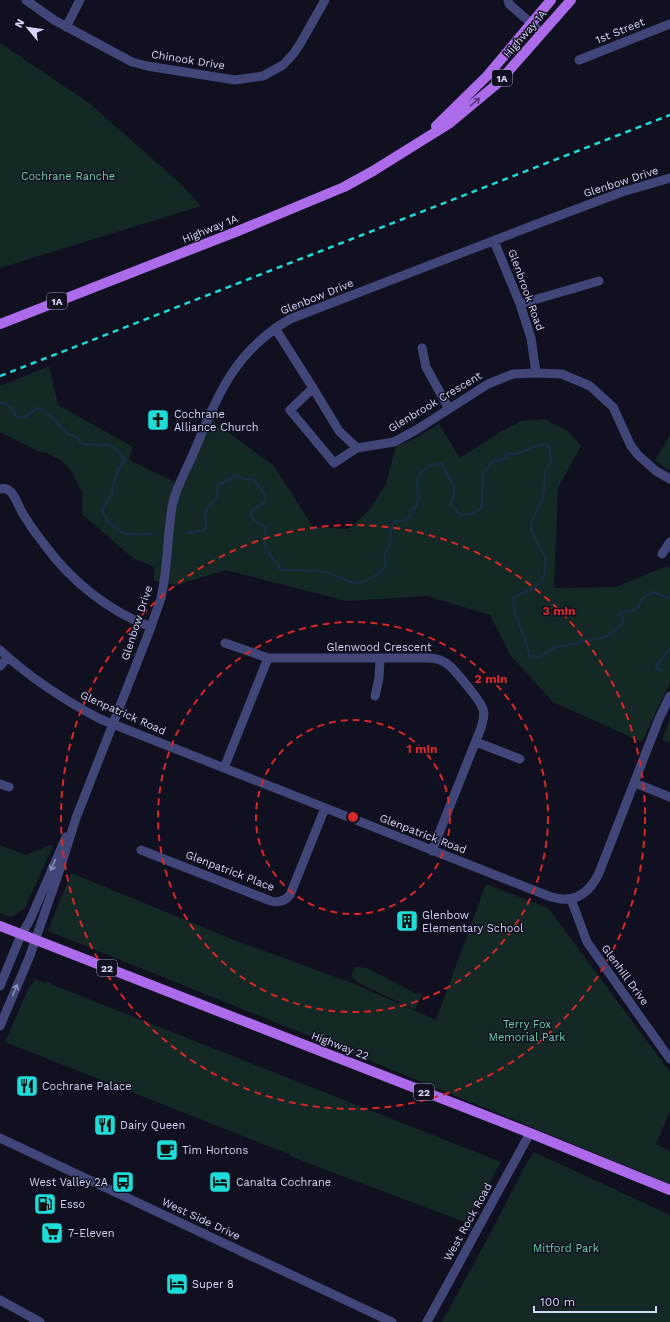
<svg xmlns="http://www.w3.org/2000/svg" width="670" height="1322" viewBox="0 0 670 1322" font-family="'Work Sans',sans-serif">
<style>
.green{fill:#142926}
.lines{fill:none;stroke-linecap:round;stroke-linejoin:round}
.stream{stroke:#162d44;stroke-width:2.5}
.minor{stroke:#414679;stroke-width:9}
.major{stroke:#ab6beb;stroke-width:10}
.rail{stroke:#1edcd8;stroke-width:2.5;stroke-dasharray:6 5;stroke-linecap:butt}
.oneway{stroke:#56397b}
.oneway2{stroke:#8b8eb9}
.ring{fill:none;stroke:#d62828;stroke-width:2;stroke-dasharray:7 5}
.labels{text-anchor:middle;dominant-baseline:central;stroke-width:3;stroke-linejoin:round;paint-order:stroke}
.shield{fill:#111020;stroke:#9a9ab8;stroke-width:1}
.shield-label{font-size:10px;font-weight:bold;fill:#d5d5f9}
.street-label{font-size:11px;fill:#d5d5f9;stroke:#111020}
.park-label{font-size:11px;fill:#6bcfaa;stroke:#111020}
.poi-label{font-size:11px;fill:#d5d5f9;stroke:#111020;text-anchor:start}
.centre{fill:#d62828;stroke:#111020;stroke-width:2}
.ring-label{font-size:12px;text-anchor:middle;font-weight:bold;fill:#d62828;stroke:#111020;stroke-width:3;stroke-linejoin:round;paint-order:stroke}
</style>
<rect width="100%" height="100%" fill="#111020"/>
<!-- green -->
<path class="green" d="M 0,43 L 89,103 L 182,185 L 201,206 L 0,268 Z
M 49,366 L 58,405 L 133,447 L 129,460 L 179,484 L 209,418 L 274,466 L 313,527 L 349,529 L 369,510 L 386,484 L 396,446 L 414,439 L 439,424 L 460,458 L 502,431 L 521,421 L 544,419 L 568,431 L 581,446 L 558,488 L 554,588 L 616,587 L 667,566 L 670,568 L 670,684 L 662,699 L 642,742 L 553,702 L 511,656 L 490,615 L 427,596 L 347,601 L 226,570 L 177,585 L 154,581 L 154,567 L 133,558 L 82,514 L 82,491 L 70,469 L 61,460 L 47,453 L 40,452 L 0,432 L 0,386 Z
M 670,435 L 670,470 L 655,461 Z
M 670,718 L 670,743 L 662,740 Z
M 0,845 L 26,855 L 50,845 L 53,846 L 25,908 L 11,917 L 0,913 Z
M 71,873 L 234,940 L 352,983 L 436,1020 L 486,884 L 548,908 L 670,1072 L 670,1111 L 656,1144 L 670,1151 L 670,1185 L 646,1174 L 327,1043 L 48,931 Z
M 355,967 L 367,968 L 415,993 L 422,994 L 415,1010 L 357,982 L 351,976 Z
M 35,979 L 45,983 L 48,982 L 53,985 L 501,1162 L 467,1223 L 289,1156 L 291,1155 L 5,1042 L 26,994 Z
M 534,1152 L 670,1215 L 670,1322 L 442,1322 L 490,1234 L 524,1168 Z"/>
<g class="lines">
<!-- stream -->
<path class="stream" d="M 0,403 L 6,403 L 8,405 L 9,407 L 13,408 L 14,414 L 19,418 L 27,416 L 37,408 L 44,410 L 45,414 C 55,416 60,427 67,433 C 71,436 73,435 76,437 C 80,440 79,442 83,444 L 110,445 L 118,451 L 124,458 L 124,461 L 117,472 L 112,491 L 113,492 C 110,498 102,506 103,512 C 104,518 120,534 127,534 C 135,534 143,535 152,534
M 189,533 L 204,530 C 209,523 203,519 206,511 C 208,505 215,502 218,496 L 216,491 L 220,484 L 231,479 L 234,475 L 244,479 L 253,479 L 266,496 L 265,502 C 262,504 254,508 252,512 C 248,519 260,525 266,527 L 264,538 L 266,549 L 280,569 C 285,571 290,569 295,570 C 306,570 316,570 326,572 C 336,574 347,583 358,583 C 368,582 381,573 386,566 L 384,555 C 385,552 388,550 389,547 C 392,539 388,529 395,521 C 405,521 410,521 412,510 C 430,496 403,481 430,466 C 434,464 437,463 442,464 C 449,483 459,481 451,504 L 459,514 C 468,516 476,513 482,507 L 483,474 L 493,461 L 496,460 L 499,461 L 507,458 L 507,455 L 509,454 C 511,453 513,454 515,454 C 527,452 534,443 549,445 L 551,463 C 542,474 545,477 544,489 C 543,495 541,502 539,507 C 536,513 530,521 531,527 C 532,534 542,552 546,558 C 545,565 545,574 542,581 C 539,588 521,593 514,597 C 512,620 527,634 529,656 L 540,657 L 553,648 L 606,637 L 624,622 L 620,613 L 625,611 L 632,611 L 638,607 L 643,598 L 653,592 L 670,599
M 662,670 L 659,670 L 656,667 L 670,648"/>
<!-- minor -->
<path class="minor" d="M 26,0 L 54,20 L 132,62 L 147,66 L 235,80 L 263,76 L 283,65 L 294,53 L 300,44 L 325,0
M 508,0 L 509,4 L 542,33
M 66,27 L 80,0
M 579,60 L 670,24
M 494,241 L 520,304 L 531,338 L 536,373
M 520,304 L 599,281
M 275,328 L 313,388 L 339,431 L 357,448 L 394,442 L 416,430 L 488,384 L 513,374 L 536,373 L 562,374 L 590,386 L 613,407 L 631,446 L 638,455 L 656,471 L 670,479
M 422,348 L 426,367 L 449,409
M 313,388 L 290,410 L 334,463 L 357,448
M 0,489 C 4,488 8,489 11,492 C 16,498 19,507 23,514 C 29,524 36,534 44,544 C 71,581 108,611 151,627
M 662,554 L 670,542
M 225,643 L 268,658
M 0,650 C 30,678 64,700 100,719 L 546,895 C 571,905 588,896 599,873 L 659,719 L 670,696
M 0,666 L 8,657
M 375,696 L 379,678 L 380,659
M 476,742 L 520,759
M 224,768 L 268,658 L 429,658 C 437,658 444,661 450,666 C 457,673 480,700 483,709 C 485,715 483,721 481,728 L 432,851
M 635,783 L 670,797
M 0,784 L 9,787
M 141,850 L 271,901 C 279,903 285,901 290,895 L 325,808
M 571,899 L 587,942 L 670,1059
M 0,986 L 21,935 L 30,920 L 66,837
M 0,1026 L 29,958 L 60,869 L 76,818 L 151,627 C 154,617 158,608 161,598 C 168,568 167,537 172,507 C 175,489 186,471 193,454 C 218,396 232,353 290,319 L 542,222 L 622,192 L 670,178
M 0,1138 L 392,1322
M 0,1300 L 40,1322
M 427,1322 L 530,1133"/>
<!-- major -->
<path class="major" d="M 436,126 L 487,76 L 551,0
M 0,324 L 238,231 L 344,187 L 373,171 L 450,123 L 498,83 L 571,0
M 0,926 L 530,1133 L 670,1190"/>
<!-- rail -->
<path class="rail" d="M 0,376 L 670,115"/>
</g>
<!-- one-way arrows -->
<defs><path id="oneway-shaft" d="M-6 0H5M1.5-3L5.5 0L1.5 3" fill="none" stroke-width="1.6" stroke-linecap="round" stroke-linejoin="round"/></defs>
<use class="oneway" href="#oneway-shaft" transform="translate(475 102) rotate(-40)"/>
<g class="oneway2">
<use href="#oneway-shaft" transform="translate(53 865) rotate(113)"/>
<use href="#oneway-shaft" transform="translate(15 990) rotate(-67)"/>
</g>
<!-- distance rings -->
<g class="ring">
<circle cx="353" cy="817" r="97"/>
<circle cx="353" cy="817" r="195"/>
<circle cx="353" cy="817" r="292"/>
</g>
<!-- icons -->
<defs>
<g id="church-square" transform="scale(1.15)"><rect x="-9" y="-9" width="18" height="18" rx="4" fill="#1edcd8" stroke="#111020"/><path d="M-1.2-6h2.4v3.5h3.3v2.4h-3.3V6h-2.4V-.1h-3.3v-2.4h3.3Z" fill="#111"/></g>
<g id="building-square" transform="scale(1.15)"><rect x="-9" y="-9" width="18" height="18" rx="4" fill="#1edcd8" stroke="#111020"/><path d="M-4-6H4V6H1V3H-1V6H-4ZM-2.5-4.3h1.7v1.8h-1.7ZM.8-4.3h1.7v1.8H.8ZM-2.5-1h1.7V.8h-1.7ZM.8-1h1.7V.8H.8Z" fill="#111"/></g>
<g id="restaurant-square" transform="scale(1.15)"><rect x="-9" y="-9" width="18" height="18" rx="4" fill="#1edcd8" stroke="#111020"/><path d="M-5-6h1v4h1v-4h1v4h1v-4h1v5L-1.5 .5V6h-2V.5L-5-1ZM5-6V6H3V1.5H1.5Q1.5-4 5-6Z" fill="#111"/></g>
<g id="cafe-square" transform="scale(1.15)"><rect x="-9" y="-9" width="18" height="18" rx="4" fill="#1edcd8" stroke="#111020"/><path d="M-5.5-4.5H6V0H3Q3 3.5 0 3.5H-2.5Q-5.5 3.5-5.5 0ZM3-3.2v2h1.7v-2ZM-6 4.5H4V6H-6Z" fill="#111"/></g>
<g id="bus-square" transform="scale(1.15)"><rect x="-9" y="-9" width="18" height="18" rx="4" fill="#1edcd8" stroke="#111020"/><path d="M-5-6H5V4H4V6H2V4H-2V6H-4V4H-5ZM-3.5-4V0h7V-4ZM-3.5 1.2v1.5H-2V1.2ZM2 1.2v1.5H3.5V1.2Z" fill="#111"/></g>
<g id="hotel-square" transform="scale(1.15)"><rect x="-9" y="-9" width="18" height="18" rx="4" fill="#1edcd8" stroke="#111020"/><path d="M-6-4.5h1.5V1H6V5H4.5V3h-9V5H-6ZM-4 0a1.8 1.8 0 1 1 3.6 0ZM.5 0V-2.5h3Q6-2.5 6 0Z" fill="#111"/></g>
<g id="fuel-square" transform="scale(1.15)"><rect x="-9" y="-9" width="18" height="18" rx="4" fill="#1edcd8" stroke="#111020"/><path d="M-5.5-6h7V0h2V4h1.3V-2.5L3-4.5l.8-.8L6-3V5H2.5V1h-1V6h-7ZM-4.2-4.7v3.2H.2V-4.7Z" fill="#111"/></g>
<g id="supermarket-square" transform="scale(1.15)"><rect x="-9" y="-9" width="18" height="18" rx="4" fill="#1edcd8" stroke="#111020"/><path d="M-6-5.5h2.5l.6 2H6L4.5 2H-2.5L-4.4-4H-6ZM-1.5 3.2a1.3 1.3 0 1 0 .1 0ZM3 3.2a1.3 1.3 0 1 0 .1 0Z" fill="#111"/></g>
</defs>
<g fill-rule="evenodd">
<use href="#church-square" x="158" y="420"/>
<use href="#building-square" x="407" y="921"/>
<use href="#restaurant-square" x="27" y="1086"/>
<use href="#restaurant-square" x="105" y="1125"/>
<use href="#cafe-square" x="167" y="1150"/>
<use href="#bus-square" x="123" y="1182"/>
<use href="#hotel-square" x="220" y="1182"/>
<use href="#fuel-square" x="45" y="1204"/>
<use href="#supermarket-square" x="52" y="1233"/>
<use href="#hotel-square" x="177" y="1284"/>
</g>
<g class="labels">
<!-- shield labels -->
<g class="shield">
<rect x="492" y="70" width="20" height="16" rx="3"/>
<rect x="47" y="293" width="20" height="16" rx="3"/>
<rect x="97" y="960" width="20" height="16" rx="3"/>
<rect x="414" y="1084" width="20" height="16" rx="3"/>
</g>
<g class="shield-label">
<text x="502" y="78">1A</text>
<text x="57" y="301">1A</text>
<text x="107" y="968">22</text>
<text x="424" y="1092">22</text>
</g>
<!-- street labels -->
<g class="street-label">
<text transform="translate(620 31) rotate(-22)">1st Street</text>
<text transform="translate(525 34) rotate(-49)">Highway 1A</text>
<text transform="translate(188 60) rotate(9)">Chinook Drive</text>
<text transform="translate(621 182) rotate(-18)">Glenbow Drive</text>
<text transform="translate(210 229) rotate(-22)">Highway 1A</text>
<text transform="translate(526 290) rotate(70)">Glenbrook Road</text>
<text transform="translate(317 297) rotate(-22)">Glenbow Drive</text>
<text transform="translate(435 402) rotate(-31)">Glenbrook Crescent</text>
<text transform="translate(137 623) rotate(-72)">Glenbow Drive</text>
<text x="379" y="647">Glenwood Crescent</text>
<text transform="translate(123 713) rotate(24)">Glenpatrick Road</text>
<text transform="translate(423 834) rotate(21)">Glenpatrick Road</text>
<text transform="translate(230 871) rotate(21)">Glenpatrick Place</text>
<text transform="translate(625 975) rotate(54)">Glenhill Drive</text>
<text transform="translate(340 1046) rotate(21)">Highway 22</text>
<text transform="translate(201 1219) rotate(25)">West Side Drive</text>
<text transform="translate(468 1222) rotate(-61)">West Rock Road</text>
</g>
<!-- park labels -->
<g class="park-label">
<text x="68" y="176">Cochrane Ranche</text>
<text x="527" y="1024">Terry Fox<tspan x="527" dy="13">Memorial Park</tspan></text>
<text x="566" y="1248">Mitford Park</text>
</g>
<!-- poi labels -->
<g class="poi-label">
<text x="174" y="414">Cochrane<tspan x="174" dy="13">Alliance Church</tspan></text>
<text x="422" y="915">Glenbow<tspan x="422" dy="13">Elementary School</tspan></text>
<text x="42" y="1086">Cochrane Palace</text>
<text x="120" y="1125">Dairy Queen</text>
<text x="182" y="1150">Tim Hortons</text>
<text x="108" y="1182" text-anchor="end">West Valley 2A</text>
<text x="236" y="1182">Canalta Cochrane</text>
<text x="60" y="1204">Esso</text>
<text x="68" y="1233">7-Eleven</text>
<text x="192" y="1284">Super 8</text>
</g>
</g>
<circle cx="353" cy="817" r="6" class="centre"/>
<g class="ring-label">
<text x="559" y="615">3 min</text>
<text x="491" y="683">2 min</text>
<text x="422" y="753">1 min</text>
</g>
<!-- north arrow -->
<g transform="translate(28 28) rotate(299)" stroke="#111020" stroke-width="3" paint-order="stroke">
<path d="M0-3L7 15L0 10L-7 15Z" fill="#d5d5f9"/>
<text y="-6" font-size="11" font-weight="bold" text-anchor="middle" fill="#d5d5f9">N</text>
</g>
<!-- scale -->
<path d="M534 1306v6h122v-6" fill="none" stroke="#d5d5f9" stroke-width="2"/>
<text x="540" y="1306" font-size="12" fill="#d5d5f9" stroke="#111020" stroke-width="3" paint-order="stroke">100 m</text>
</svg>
